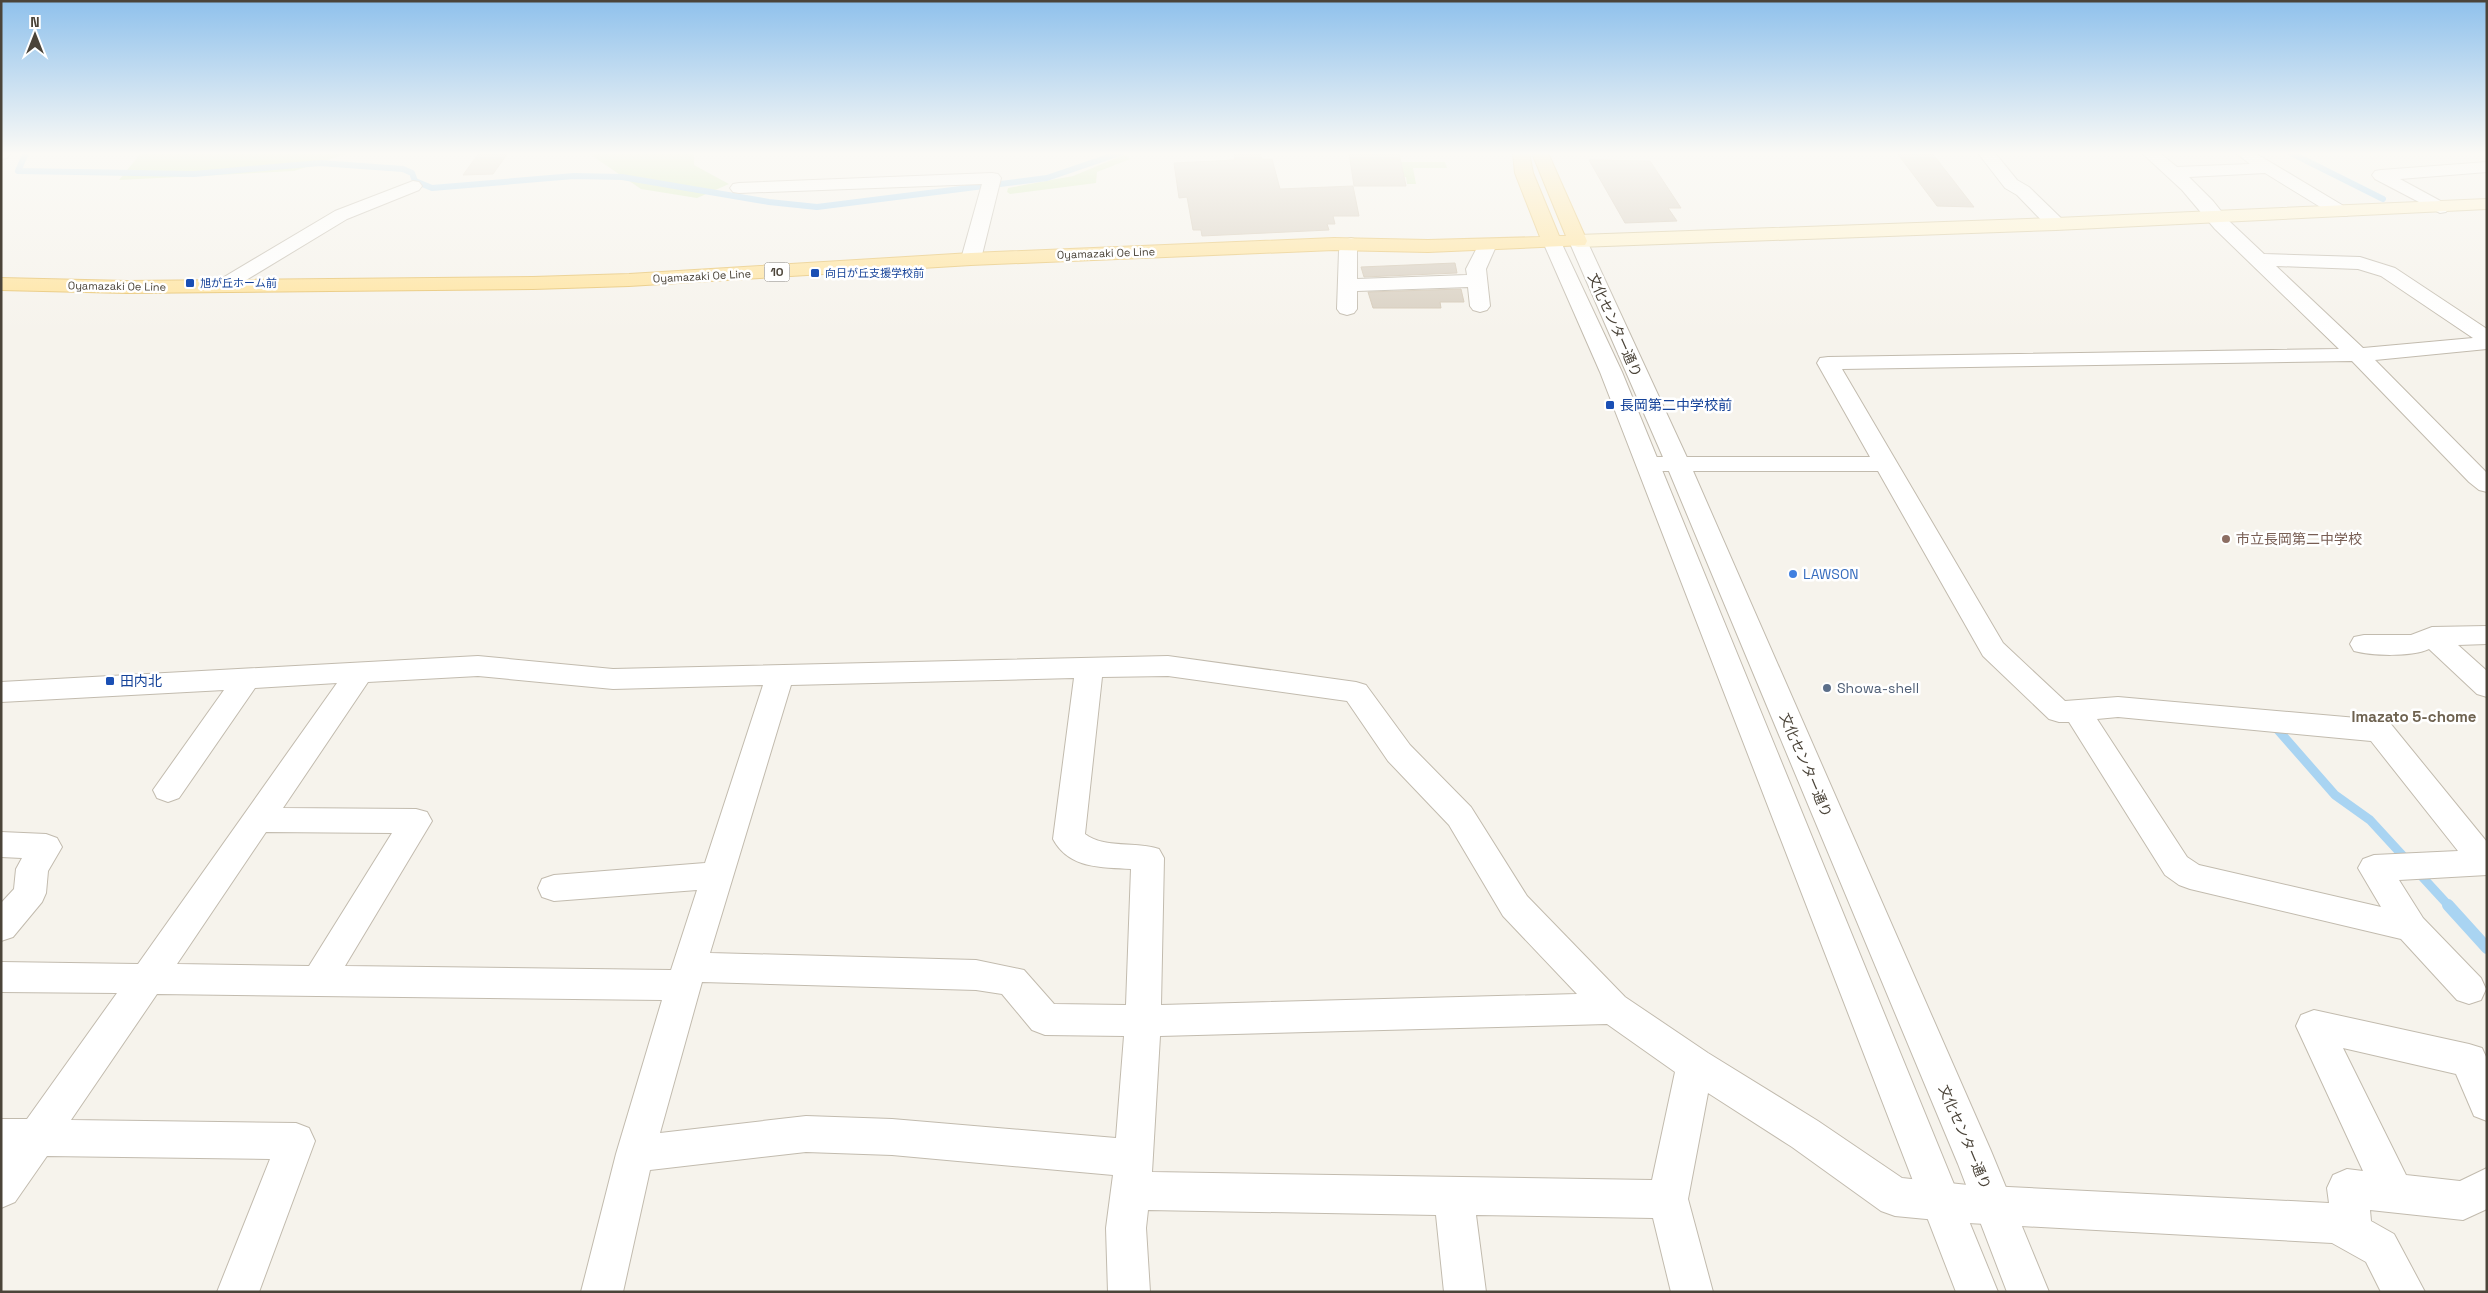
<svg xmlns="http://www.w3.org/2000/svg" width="2488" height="1293" viewBox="0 0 2488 1293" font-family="'Space Grotesk','Noto Sans JP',sans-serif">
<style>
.green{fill:#d2eab5}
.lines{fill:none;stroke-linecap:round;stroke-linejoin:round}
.stream-far2{stroke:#a9d4f2;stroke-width:6}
.stream-far1{stroke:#a9d4f2;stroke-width:9}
.stream{stroke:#a9d4f2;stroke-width:12}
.building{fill:#d8cfc1;stroke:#d3c7b4}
.minor-casing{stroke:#c2bbae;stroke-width:2}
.tertiary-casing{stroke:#c2bbae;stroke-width:2}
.secondary-casing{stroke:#d6c79b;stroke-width:2}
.primary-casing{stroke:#e6c16a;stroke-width:2}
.minor{fill:#fff;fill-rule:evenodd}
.tertiary{fill:#fff;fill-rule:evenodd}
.secondary{fill:#fff3cd;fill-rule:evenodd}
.primary{fill:#ffe39c;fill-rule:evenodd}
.transit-dot{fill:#1a4fb4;stroke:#fff;stroke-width:2}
.education-dot{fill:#8d6e63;stroke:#fff;stroke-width:2}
.shop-dot{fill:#3f7fe0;stroke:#fff;stroke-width:2}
.service-dot{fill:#5c6f8a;stroke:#fff;stroke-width:2}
.labels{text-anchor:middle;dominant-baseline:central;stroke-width:5;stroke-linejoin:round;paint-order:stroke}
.far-street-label{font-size:11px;fill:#4b4439;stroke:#fff}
.far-transit-label{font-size:11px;fill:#164399;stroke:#fff;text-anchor:start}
.shield{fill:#fff;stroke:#817c74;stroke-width:1}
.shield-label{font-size:12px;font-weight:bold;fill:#4b4439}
.street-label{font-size:14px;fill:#4b4439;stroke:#fff}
.transit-label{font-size:14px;fill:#164399;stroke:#fff;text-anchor:start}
.education-label{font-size:14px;fill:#785e54;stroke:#fff;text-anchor:start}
.shop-label{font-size:14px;fill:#366cbe;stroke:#fff;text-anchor:start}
.service-label{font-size:14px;fill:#4e5e75;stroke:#fff;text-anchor:start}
.neighbourhood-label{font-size:15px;font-weight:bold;fill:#6e6250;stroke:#fff}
</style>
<rect width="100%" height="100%" fill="#f6f3ec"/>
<!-- green -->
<path class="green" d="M 141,153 L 349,153 L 294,171 L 119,180 Z
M 588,153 L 694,153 L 694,165 L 729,184 L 697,198 L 641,189 Z
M 1126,154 L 1130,159 L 1097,172 L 1096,183 L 1010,194 L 1007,192 L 1008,188 L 1073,176 Z
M 1399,162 L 1445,162 L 1447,168 L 1413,168 L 1416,184 L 1407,184 L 1406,177 L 1386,177 Z"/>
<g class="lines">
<!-- stream-far2 -->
<path class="stream-far2" d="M 26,153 L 18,171 L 194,174 L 320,163 L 403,169 L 412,173 L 415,181 L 432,188 L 574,176 L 622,177 L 769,202 L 817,207 L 1047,178 L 1120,153
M 2291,153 L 2383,199"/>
<!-- stream-far1 -->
<path class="stream-far1" d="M 2278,730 L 2335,795 L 2370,820 L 2449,906"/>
<!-- stream -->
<path class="stream" d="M 2448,905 L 2487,948"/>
</g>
<!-- building -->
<path class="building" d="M 479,153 L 508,153 L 493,174 L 463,175 Z
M 1234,153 L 1260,153 L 1262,159 L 1272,159 L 1280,189 L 1353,186 L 1359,216 L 1333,216 L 1335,224 L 1327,224 L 1329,230 L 1202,236 L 1201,230 L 1193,230 L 1187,197 L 1179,198 L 1174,163 L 1235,160 Z
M 1349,153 L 1399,153 L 1406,186 L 1354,186 Z
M 1897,153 L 1932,153 L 1974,207 L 1937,206 Z
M 1589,160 L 1650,161 L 1681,208 L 1668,208 L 1677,221 L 1625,223 Z
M 1455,263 L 1457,273 L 1364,277 L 1361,267 Z
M 1461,289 L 1464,302 L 1440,302 L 1441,308 L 1373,308 L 1368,292 Z"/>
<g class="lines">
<!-- minor casing -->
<g class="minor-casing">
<path id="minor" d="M 1978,153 L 1995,153 L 2017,180 L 2029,187 L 2063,220 L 2065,224 L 2063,228 L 2049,228 L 2017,195 L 2005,188 Z
M 2142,153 L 2160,153 L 2177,167 L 2250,164 L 2236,153 L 2255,153 L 2347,208 L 2350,212 L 2347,216 L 2335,216 L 2265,173 L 2189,177 L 2213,201 L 2229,221 L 2264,254 L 2360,257 L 2395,268 L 2487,329 L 2487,349 L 2375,360 L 2487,473 L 2487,492 L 2479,490 L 2469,482 L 2352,361 L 1842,369 L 2003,643 L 2065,701 L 2118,697 L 2380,720 L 2390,723 L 2487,842 L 2487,875 L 2399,880 L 2423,918 L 2481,978 L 2486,989 L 2481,1000 L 2469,1004 L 2457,1000 L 2401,939 L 2190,889 L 2179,885 L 2165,875 L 2069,722 L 2059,722 L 2049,719 L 1983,656 L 1878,471 L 1648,471 L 1640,469 L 1636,464 L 1640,459 L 1648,457 L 1870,457 L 1817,363 L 1820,358 L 1828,357 L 2339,349 L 2215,229 L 2182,190 ZM 2276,266 L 2358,269 L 2381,276 L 2473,338 L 2363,348 ZM 2118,717 L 2371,741 L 2458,851 L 2374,855 L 2363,859 L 2358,868 L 2381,907 L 2199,865 L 2187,857 L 2097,719 Z
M 2487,162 L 2487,172 L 2400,179 L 2446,204 L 2449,208 L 2446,212 L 2440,213 L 2375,179 L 2372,175 L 2375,171 L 2381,170 Z
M 992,173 L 998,174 L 1001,178 L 981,259 L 978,263 L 964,263 L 961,259 L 982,184 L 739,193 L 733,192 L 730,188 L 733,184 L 739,183 Z
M 413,181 L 419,182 L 422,186 L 419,190 L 347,219 L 228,291 L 214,291 L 211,287 L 214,283 L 335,211 Z
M 1351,238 L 1358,240 L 1360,244 L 1357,251 L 1357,279 L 1467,275 L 1466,269 L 1481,240 L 1495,240 L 1497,244 L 1486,269 L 1490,306 L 1487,310 L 1480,312 L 1473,310 L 1470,306 L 1468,287 L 1357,291 L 1357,309 L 1354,313 L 1347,315 L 1340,313 L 1337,309 L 1339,251 L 1344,240 Z
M 2487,626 L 2487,644 L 2458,645 L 2487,671 L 2487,697 L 2477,694 L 2429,649 C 2412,657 2372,656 2354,651 L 2350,644 L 2354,637 L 2364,635 L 2411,635 L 2432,627 Z
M 478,656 L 613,669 L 1168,656 L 1356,682 L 1366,685 L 1410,745 L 1471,807 L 1527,896 L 1625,997 L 1708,1053 L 1818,1121 L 1902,1178 L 1968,1185 L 2329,1203 L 2327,1188 L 2333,1175 L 2347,1169 L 2363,1171 L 2296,1026 L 2301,1015 L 2314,1010 L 2469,1044 L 2482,1048 L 2487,1059 L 2487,1121 L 2474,1116 L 2456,1074 L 2343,1048 L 2406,1175 L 2460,1181 L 2487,1168 L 2487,1209 L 2463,1220 L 2370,1210 L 2371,1221 L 2394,1234 L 2425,1292 L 2381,1292 L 2366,1262 L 2332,1243 L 1968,1223 L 1895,1216 L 1881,1211 L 1792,1147 L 1708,1093 L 1688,1199 L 1713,1292 L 1671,1292 L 1653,1218 L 1476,1215 L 1486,1292 L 1444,1292 L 1436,1215 L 1148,1210 L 1146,1228 L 1150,1292 L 1108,1292 L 1106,1228 L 1113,1175 L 892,1155 L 806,1152 L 650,1170 L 623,1292 L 581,1292 L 616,1154 L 662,1000 L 157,994 L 71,1120 L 296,1123 L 309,1128 L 315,1141 L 259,1292 L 217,1292 L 270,1159 L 47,1156 L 15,1202 L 1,1208 L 1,1119 L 27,1119 L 117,993 L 1,992 L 1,962 L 138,964 L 337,683 L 255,688 L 179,798 L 168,802 L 157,798 L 153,790 L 224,690 L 1,702 L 1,682 ZM 478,676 L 613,689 L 763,685 L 705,863 L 554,875 L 542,879 L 538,888 L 542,897 L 554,901 L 697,890 L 671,970 L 345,966 L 432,821 L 427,812 L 416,809 L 283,808 L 368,682 ZM 1168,676 L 1347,701 L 1388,761 L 1449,825 L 1503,916 L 1577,994 L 1161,1005 L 1164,858 L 1159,849 C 1137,841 1104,849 1085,834 L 1102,677 ZM 1074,678 L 1053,839 C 1069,869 1101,867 1131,869 L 1126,1005 L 1054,1004 L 1024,970 L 976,960 L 710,953 L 791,685 ZM 266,832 L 392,833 L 309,966 L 177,964 ZM 702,982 L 976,990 L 1002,994 L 1032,1030 L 1045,1035 L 1124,1036 L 1116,1138 L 892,1119 L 806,1116 L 660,1133 ZM 1607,1024 L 1675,1072 L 1652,1180 L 1152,1172 L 1160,1036 Z
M 1,832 L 46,834 L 57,838 L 62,847 L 48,871 L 46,893 L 42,902 L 13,937 L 1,941 L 1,903 L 14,889 L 16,869 L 22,858 L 1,857 Z"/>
</g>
<!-- tertiary casing -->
<g class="tertiary-casing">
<path id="tertiary" d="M 1,153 L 10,153 L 7,158 L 1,159 Z
M 1578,235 L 1585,237 L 1587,241 L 1690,464 L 1991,1151 L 2049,1292 L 2007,1292 L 1958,1164 L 1666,464 L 1569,241 L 1571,237 Z
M 1552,236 L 1559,238 L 1561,242 L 1622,372 L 1998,1292 L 1956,1292 L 1600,372 L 1543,242 L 1545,238 Z"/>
</g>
<!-- secondary casing -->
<g class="secondary-casing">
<path id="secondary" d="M 2487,199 L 2487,209 L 2056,230 L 1578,247 L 1571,245 L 1569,241 L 1571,237 L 1578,235 L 2056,218 Z"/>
</g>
<!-- primary casing -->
<g class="primary-casing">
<path id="primary" d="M 1513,153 L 1529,153 L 1533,173 L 1559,236 L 1566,236 L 1532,153 L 1548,153 L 1587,241 L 1585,245 L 1428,252 L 1334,250 L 971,265 L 629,286 L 533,289 L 127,293 L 1,290 L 1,278 L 127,281 L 533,277 L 629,274 L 971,253 L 1334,238 L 1428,240 L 1540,237 L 1515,173 Z"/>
</g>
<!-- minor -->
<use href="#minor" class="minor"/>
<!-- tertiary -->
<use href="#tertiary" class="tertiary"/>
<!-- secondary -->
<use href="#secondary" class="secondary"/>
<!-- primary -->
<use href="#primary" class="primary"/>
</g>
<!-- sky -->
<linearGradient id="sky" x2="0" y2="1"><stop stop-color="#8fc1ec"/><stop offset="0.46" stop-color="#fbfaf6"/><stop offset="1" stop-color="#fbfaf6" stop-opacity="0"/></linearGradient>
<rect width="2488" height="334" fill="url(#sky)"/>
<!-- markers -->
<g class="transit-dot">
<rect x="810" y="268" width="10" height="10" rx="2.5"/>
<rect x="185" y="278" width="10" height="10" rx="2.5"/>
<rect x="1605" y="400" width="10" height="10" rx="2.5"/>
<rect x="105" y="676" width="10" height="10" rx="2.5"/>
</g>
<circle class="education-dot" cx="2226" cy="539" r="5"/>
<circle class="shop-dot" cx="1793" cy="574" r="5"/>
<circle class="service-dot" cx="1827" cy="688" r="5"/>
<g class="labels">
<!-- far-street labels -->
<g class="far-street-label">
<text transform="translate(1106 253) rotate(-2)">Oyamazaki Oe Line</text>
<text transform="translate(702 276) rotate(-3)">Oyamazaki Oe Line</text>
<text transform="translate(117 286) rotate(1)">Oyamazaki Oe Line</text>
</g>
<!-- far-transit labels -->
<g class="far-transit-label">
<text x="825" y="273">向日が丘支援学校前</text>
<text x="200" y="283">旭が丘ホーム前</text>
</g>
<!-- shield labels -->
<rect class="shield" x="764.5" y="262.5" width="25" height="19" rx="4"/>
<g class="shield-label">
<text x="777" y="272">10</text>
</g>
<!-- street labels -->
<g class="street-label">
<text transform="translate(1615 325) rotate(66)">文化センター通り</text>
<text transform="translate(1806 765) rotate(67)">文化センター通り</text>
<text transform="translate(1965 1137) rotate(67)">文化センター通り</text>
</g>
<!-- transit labels -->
<g class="transit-label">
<text x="1620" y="405">長岡第二中学校前</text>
<text x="120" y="681">田内北</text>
</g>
<!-- education labels -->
<g class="education-label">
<text x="2236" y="539">市立長岡第二中学校</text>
</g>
<!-- shop labels -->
<g class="shop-label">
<text x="1803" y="574">LAWSON</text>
</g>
<!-- service labels -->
<g class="service-label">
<text x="1837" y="688">Showa-shell</text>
</g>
<!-- neighbourhood labels -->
<g class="neighbourhood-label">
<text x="2414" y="716">Imazato 5-chome</text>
</g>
</g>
<!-- border -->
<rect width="2488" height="1293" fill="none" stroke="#4b4439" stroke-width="5"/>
<!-- north arrow -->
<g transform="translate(35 35)" stroke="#ffffff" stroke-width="4" paint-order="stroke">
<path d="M0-4L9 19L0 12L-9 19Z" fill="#4b4439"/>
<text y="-8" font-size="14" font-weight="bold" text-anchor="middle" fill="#4b4439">N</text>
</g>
</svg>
